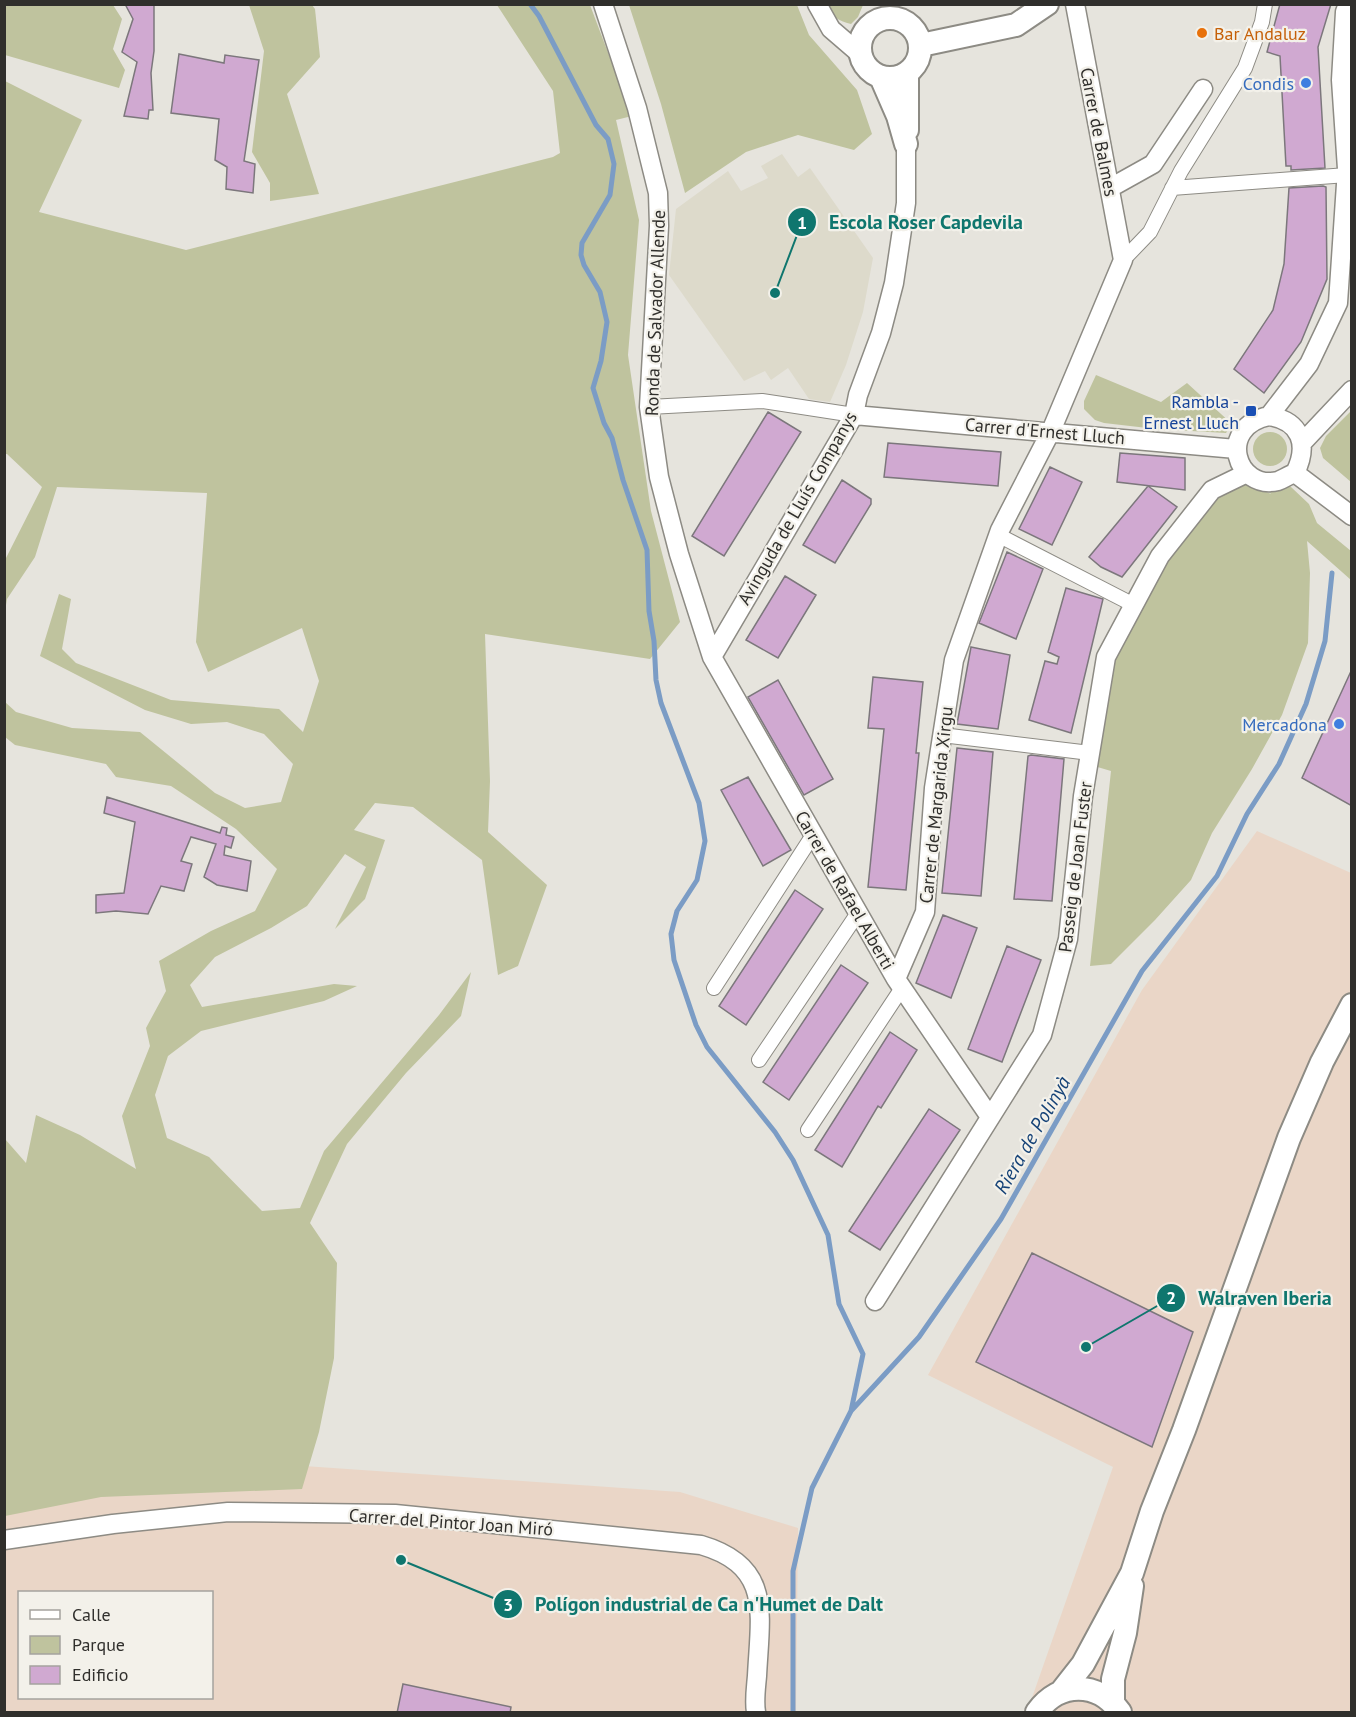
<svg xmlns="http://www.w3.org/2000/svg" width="1356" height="1717" viewBox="0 0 1356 1717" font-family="'PT Sans',sans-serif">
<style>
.commercial{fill:#ead6c7;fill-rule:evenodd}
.built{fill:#dddacb}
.green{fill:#bfc39e}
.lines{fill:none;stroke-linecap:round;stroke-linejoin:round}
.stream{stroke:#7b9cc5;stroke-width:5}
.building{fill:#d0a9d1;stroke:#7c777c;stroke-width:1.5}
.pedestrian-casing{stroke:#8d8b84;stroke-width:16}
.minor-casing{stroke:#8d8b84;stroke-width:21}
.tertiary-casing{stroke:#8d8b84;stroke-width:26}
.pedestrian{stroke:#fff;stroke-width:14}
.minor{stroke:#fff;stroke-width:18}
.tertiary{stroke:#fff;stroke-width:22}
.food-dot{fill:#e8710a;stroke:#f3f1ea;stroke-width:2}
.shop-dot{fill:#3f7fe0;stroke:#f3f1ea;stroke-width:2}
.transit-dot{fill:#1a4fb4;stroke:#f3f1ea;stroke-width:2}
.labels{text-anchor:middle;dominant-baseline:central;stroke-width:4.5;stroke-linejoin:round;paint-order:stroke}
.food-label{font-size:18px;fill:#c56008;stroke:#f3f1ea;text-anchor:start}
.shop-label{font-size:18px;fill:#366cbe;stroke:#f3f1ea;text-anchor:end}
.street-label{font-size:18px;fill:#302f2c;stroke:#f3f1ea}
.transit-label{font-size:18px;fill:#164399;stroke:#f3f1ea;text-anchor:end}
.water-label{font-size:20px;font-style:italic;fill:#164377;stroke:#f3f1ea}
.leader{fill:none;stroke:#0f766e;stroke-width:2}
.callout-dot{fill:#0f766e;stroke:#f3f1ea;stroke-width:2}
.mark-label{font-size:18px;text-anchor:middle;font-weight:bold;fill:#fff}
.callout-label{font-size:20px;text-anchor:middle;font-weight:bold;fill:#0f766e;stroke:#f3f1ea;stroke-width:4.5;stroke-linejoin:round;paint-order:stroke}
</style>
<rect width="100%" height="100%" fill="#e6e4dd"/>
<!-- commercial -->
<path class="commercial" d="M 1257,831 L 1351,873 L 1351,1712 L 1027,1712 L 1113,1467 L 928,1375 L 1142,990 Z
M 304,1466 L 680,1492 L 798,1528 L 796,1712 L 5,1712 L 5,1494 ZM 20,1592 L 212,1592 L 212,1698 L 20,1698 Z"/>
<!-- built -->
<path class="built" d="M 782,154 L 798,177 L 810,168 L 873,258 L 863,312 L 846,365 L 830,402 L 809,399 L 788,368 L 771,380 L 765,371 L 744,381 L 669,275 L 676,209 L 728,171 L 741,191 L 768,178 L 761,166 Z"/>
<!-- green -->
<path class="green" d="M 4,5 L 113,5 L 122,19 L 113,49 L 125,70 L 119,88 L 5,55 Z
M 249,5 L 312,5 L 315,9 L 320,57 L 287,94 L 319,194 L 270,201 L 270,183 L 252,152 L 264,51 Z
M 497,5 L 590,5 L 632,116 L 616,120 L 639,220 L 628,355 L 651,511 L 680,622 L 650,659 L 485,634 L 490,781 L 488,832 L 547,885 L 518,966 L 498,975 L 482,860 L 413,807 L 375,803 L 354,830 L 385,840 L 365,899 L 335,929 L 366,867 L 345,854 L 307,906 L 271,928 L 215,957 L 190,985 L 202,1007 L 334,984 L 357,986 L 324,1001 L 201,1031 L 168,1056 L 155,1095 L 167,1138 L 209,1157 L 262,1211 L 300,1208 L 324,1151 L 439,1015 L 471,972 L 461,1016 L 406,1073 L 347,1144 L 310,1223 L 337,1263 L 334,1358 L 319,1432 L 302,1489 L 101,1497 L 5,1516 L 5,1139 L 26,1163 L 36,1115 L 80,1135 L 136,1169 L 122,1116 L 150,1046 L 146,1028 L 166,991 L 159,961 L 211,931 L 255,911 L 277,869 L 236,829 L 171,786 L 116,777 L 106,764 L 15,745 L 5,737 L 5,702 L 16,712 L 72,728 L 140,732 L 215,793 L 245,808 L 281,802 L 293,764 L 264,734 L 227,722 L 191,724 L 145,710 L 40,656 L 59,594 L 71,599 L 62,649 L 76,663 L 171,700 L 279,709 L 303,732 L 319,681 L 302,628 L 208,672 L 196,642 L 207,493 L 57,487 L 35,557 L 7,599 L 5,611 L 5,560 L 42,487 L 7,454 L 5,454 L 5,81 L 82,120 L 39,212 L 186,250 L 553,157 L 560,153 L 553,91 Z
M 629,5 L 797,5 L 809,35 L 857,90 L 872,134 L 854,150 L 798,135 L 746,152 L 685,193 L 661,104 Z
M 825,5 L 863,5 L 858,17 L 851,24 C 838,21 831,16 825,5 Z
M 1096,375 L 1161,402 L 1187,383 L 1232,424 L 1226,433 L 1156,429 L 1104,423 L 1095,420 L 1084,409 L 1084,401 Z
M 1351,411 L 1351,482 L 1323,458 L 1320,448 L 1326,436 Z
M1253 449a17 17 0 1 1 34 0a17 17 0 1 1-34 0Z
M 1256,479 L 1279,481 L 1291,487 L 1309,504 L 1317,523 L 1351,551 L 1351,580 L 1307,541 L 1310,573 L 1308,643 L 1282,715 L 1252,769 L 1212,833 L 1191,880 L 1155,920 L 1111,964 L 1090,966 L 1111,771 L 1094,766 L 1112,659 L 1166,559 L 1215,496 L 1248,483 L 1271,494 Z"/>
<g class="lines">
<!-- stream -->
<path class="stream" d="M 530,4 L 539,16 L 596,125 L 608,139 L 614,164 L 610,195 L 582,243 L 581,255 L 584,265 L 600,292 L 607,322 L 601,361 L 593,388 L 604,423 L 612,438 L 623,480 L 647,550 L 649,611 L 654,641 L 656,680 L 661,703 L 699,803 L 705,841 L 697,880 L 677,911 L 671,934 L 674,960 L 696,1025 L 707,1047 L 775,1132 L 793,1160 L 828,1235 L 839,1304 L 863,1354 L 851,1411
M 793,1712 L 793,1571 L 812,1488 L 851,1411 L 919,1337 L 1001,1219 L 1142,971 L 1217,876 L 1247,814 L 1279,764 L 1306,704 L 1325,641 L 1332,573"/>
</g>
<!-- building -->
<path class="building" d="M 125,4 L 154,4 L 154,51 L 151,73 L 153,110 L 149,110 L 148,119 L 124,116 L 137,62 L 122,52 L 133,19 Z
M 1280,4 L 1331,4 L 1318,47 L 1325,168 L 1291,170 L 1291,166 L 1286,166 L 1280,56 L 1267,52 Z
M 179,54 L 224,63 L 225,55 L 259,60 L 244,161 L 255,164 L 253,193 L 226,189 L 227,167 L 215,160 L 219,119 L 171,113 Z
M 1323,186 L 1326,187 L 1327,279 L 1301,342 L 1264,393 L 1234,369 L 1273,310 L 1284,264 L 1289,188 Z
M 768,412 L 801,432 L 724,556 L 692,536 Z
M 888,443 L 1001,452 L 998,486 L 884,477 Z
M 1120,453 L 1185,458 L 1185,490 L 1117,482 Z
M 1050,467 L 1082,482 L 1052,545 L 1019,529 Z
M 842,480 L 871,499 L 871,504 L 835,563 L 803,545 Z
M 1148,486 L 1177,507 L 1122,577 L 1101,567 L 1089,557 Z
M 1007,552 L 1043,569 L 1016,639 L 979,623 Z
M 785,576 L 816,595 L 778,658 L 746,640 Z
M 1066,588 L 1103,599 L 1071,733 L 1029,720 L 1045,661 L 1057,664 L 1059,657 L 1048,652 Z
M 971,647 L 1010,655 L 998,729 L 957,724 Z
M 1352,669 L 1352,806 L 1302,778 Z
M 873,677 L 923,682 L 916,753 L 919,753 L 906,890 L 868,887 L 884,729 L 868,728 Z
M 778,680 L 833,779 L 804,795 L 748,697 Z
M 957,748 L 993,752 L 981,896 L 942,893 Z
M 1031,755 L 1064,759 L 1052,901 L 1014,899 L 1028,756 Z
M 748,777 L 791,850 L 763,866 L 721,790 Z
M 107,797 L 220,833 L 222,827 L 227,828 L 226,835 L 234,837 L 231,848 L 225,846 L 224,855 L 251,861 L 247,891 L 217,885 L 204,877 L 216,844 L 191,837 L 181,861 L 192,864 L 184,891 L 161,886 L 148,914 L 116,911 L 96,913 L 96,895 L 124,893 L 135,822 L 104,813 Z
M 795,890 L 823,909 L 746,1025 L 719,1006 Z
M 943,915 L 977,928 L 951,998 L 916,983 Z
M 1007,946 L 1041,960 L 1002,1062 L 968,1049 Z
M 841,965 L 868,983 L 789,1100 L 763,1082 Z
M 890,1032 L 917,1050 L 881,1108 L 878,1106 L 842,1167 L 815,1150 Z
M 929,1109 L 960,1130 L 880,1250 L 849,1231 Z
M 1032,1253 L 1193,1332 L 1152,1447 L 976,1362 Z
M 403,1684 L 511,1707 L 510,1713 L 397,1713 Z"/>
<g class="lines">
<!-- pedestrian casing -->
<g class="pedestrian-casing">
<path id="pedestrian" d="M 1172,188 L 1347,175
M 1123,260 L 1150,232 L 1181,171 L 1245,68 L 1262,22 L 1265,4
M 649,407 L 762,401 L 854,415
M 998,535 L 1134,605
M 942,735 L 1090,753
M 714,988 L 813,835
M 759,1060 L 858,913
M 808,1130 L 902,988"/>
</g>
<!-- minor casing -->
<g class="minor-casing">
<path id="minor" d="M 603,4 L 637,108 L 658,193 L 659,226 L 649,407 L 659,477 L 679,554 L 712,657 L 896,979 L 990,1117
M 817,4 L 831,29 L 860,54
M 1110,188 L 1153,164 L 1203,89
M 854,415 L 1236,449
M 1269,416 L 1309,364 L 1338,303 L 1347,169 L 1341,80 L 1345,12 L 1348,4
M 1269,416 C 1301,421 1309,445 1295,473 C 1289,475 1283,479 1278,481 C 1236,491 1216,427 1269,416 Z
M 1302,443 L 1352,390
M 1295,473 L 1352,516
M 712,657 L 854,415 L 858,395 L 881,333 L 894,283 L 906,203 L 906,144
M 896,979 L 925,912 L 934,788 L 954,660 L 1000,530 L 1051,431 L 1123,260 L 1075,4
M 875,1301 L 1042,1035 L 1068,939 L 1083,796 L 1106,657 L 1160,556 L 1212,490 L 1247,473
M 4,1540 L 113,1524 L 228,1512 L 395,1514 L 701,1545 C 773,1566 760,1614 757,1676 C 756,1688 754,1701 756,1712"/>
</g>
<!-- tertiary casing -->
<g class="tertiary-casing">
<path id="tertiary" d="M860 48a30 30 0 1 1 60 0a30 30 0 1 1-60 0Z
M 921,45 L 1016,25 L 1047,4
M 881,77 L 898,116 L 906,144
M 907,130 L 907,74
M 1061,1692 L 1083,1664 L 1132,1573 L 1152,1511 L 1184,1430 L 1289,1138 L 1322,1062 L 1352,1005
M 1113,1703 L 1113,1679 L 1125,1633 L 1132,1586
M 1037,1712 C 1059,1681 1098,1681 1120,1712"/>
</g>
<!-- pedestrian -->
<use href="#pedestrian" class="pedestrian"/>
<!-- minor -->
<use href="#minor" class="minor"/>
<!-- tertiary -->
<use href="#tertiary" class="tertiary"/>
</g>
<!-- markers -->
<circle class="food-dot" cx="1202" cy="33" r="6"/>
<g class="shop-dot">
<circle cx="1306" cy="83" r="6"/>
<circle cx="1339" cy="724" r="6"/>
</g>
<rect class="transit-dot" x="1245" y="405" width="12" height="12" rx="3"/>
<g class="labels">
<!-- food labels -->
<g class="food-label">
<text x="1214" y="33">Bar Andaluz</text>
</g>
<!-- shop labels -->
<g class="shop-label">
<text x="1294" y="83">Condis</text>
<text x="1327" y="724">Mercadona</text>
</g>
<!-- street labels -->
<g class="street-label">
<text transform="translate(1099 132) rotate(79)">Carrer de Balmes</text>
<text transform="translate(655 313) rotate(-88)">Ronda de Salvador Allende</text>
<text transform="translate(1045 431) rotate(5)">Carrer d'Ernest Lluch</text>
<text transform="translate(797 508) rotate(-60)">Avinguda de Lluís Companys</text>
<text transform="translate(936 805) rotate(-84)">Carrer de Margarida Xirgu</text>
<text transform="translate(1075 867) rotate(-83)">Passeig de Joan Fuster</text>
<text transform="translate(845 890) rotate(60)">Carrer de Rafael Alberti</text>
<text transform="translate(451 1522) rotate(4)">Carrer del Pintor Joan Miró</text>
</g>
<!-- transit labels -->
<g class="transit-label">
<text x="1239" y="401">Rambla -<tspan x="1239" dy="21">Ernest Lluch</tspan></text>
</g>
<!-- water labels -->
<g class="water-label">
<text transform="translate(1032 1135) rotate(-60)">Riera de Polinyà</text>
</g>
</g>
<!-- callouts -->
<path class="leader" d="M775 293L802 222M1086 1347L1171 1298M401 1560L508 1604"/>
<g class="callout-dot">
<circle cx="775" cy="293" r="6"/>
<circle cx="1086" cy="1347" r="6"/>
<circle cx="401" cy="1560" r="6"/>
<circle cx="802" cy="222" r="15"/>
<circle cx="1171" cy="1298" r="15"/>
<circle cx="508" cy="1604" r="15"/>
</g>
<g class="mark-label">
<text x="802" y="229">1</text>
<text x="1171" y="1304">2</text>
<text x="508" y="1611">3</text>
</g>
<g class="callout-label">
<text x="926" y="229">Escola Roser Capdevila</text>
<text x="1265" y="1305">Walraven Iberia</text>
<text x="709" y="1611">Polígon industrial de Ca n'Humet de Dalt</text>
</g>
<!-- border -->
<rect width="1356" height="1717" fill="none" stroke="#302f2c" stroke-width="12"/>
<!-- legend -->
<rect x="18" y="1591" width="195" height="108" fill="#f3f1ea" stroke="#a5a39e" stroke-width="1.5"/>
<rect x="30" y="1610" width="30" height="9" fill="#ffffff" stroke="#a5a39e" stroke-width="1.5"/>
<text x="72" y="1621" font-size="18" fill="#302f2c">Calle</text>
<rect x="30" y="1636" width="30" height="18" fill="#bfc39e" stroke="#a5a39e" stroke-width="1.5"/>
<text x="72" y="1651" font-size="18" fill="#302f2c">Parque</text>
<rect x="30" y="1666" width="30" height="18" fill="#d0a9d1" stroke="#a5a39e" stroke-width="1.5"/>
<text x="72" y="1681" font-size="18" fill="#302f2c">Edificio</text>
</svg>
